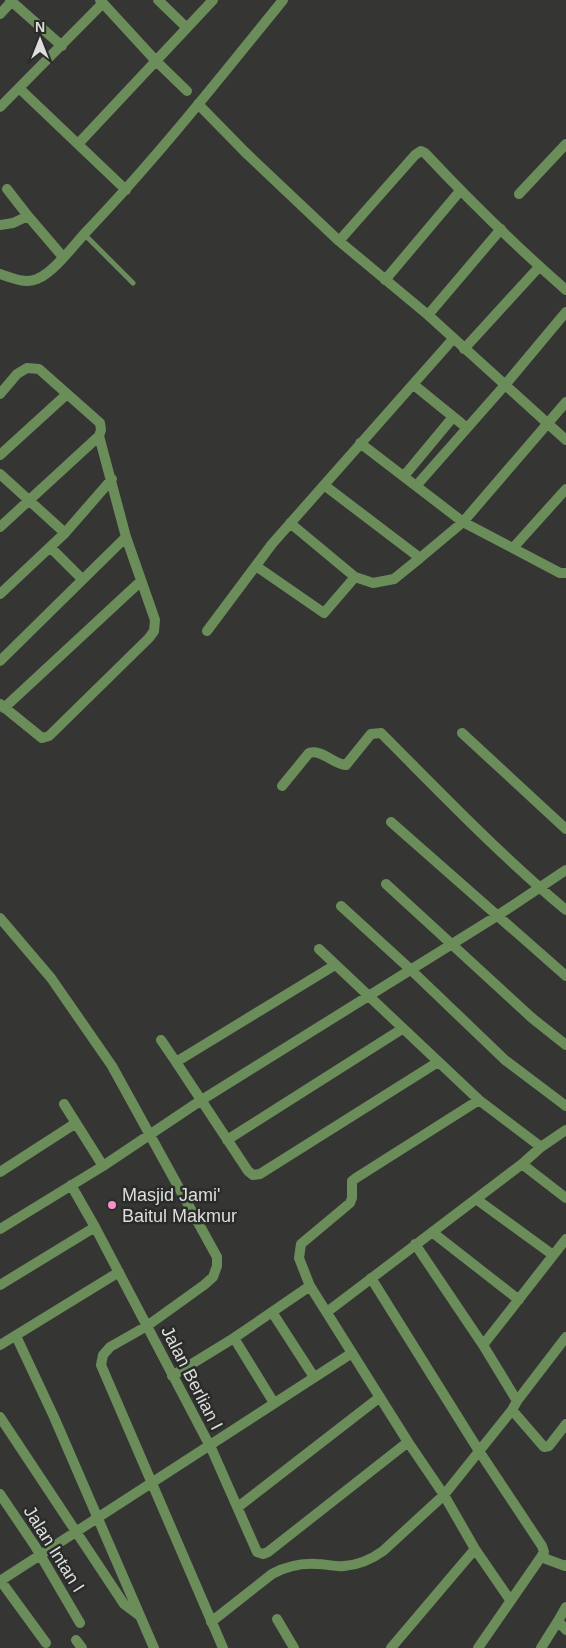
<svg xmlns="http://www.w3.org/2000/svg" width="566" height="1648" viewBox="0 0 566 1648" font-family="Helvetica,sans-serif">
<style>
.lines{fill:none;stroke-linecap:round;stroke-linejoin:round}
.service{stroke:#6b8d59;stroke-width:5}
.minor{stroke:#6b8d59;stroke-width:10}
.poi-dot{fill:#f890cc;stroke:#2a2c2a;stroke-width:2}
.labels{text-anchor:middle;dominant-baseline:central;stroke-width:5;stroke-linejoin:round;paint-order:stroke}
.poi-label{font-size:18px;fill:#dddedd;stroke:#2a2c2a;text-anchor:start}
.street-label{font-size:18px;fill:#dddedd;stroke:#2a2c2a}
</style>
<rect width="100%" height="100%" fill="#353634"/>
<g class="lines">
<!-- service -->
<path class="service" d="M 84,234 L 133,283"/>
<!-- minor -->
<path class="minor" d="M 10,0 L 62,46
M 100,0 L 156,61 L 187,91
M 158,0 L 187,28
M 0,14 L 12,1
M 19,88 L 126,190
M 198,104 L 245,152 L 339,241 L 428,315 L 566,440
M 0,107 L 103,3
M 78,144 L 213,0
M 7,189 L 28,216
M 519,194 L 566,144
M 0,225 L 13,223 L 28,216 L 63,257
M 339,241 L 415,155 L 421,151 L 425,153 C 470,201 517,247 566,290
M 0,274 C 11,278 26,284 37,279 C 53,273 74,245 86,232 C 156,159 219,79 283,0
M 385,280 L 460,191
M 428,315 L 501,229
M 464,349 L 539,267
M 414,385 L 467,428
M 0,394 L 17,374 L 27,368 L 39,369 L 100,423 L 101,430 L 99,436 L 126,537 L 155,620 L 154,631 L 149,638 L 49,736 L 42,738 L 0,704
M 360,443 L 463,522 L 560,573 L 566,573
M 0,455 L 67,394
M 0,474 L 65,533
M 404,476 L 453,417
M 324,485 L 420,558 L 463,522 L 566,402
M 416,486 L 505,385 L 566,312
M 290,523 L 355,577 L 373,583 L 394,579 L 420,558
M 0,527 L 99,436
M 50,547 L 82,579
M 513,548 L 566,489
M 256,566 L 324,613 L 355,577
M 0,594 L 65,533 L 112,479
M 207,631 L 272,544 L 453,339
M 0,661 L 126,537
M 4,708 L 141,581
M 462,733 L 566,829
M 282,786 L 309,753 C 322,749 333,764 346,765 L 371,734 L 381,733 C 441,793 500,855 566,910
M 391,822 L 566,976
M 386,884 L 532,1018 L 566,1045
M 341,906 L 410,969 L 505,1060 L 566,1106
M 0,918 L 51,978 L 112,1066 L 217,1257 L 217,1266 L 213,1277 L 204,1285 L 147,1326 L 110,1347 L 103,1355 L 101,1365 L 223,1648
M 319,949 L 479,1100 L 541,1147
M 335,965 L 176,1062 L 248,1171 L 253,1175 L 260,1174 L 438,1062
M 161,1040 L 176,1062
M 479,1100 L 356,1178 L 352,1181 L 352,1198 L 350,1203 L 301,1244 L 299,1258 L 310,1286 L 408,1442 L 444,1495 L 475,1549 L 510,1600
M 64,1104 L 103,1166
M 227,1140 L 402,1029
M 522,1164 L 566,1198
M 0,1172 L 76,1123
M 71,1185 L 95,1227 L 212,1450 L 257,1552 L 263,1554 L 268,1552 L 408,1442
M 476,1199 L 553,1255
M 0,1229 L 103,1166 L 200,1101 L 497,916 L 566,870
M 432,1232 L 519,1300
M 415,1244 L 483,1345 L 517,1401
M 371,1278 L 479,1451 L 542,1546 L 544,1552 L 541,1557 L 478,1648
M 0,1285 L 95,1227
M 272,1312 L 314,1377
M 327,1312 L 522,1164 L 541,1147 L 566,1130
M 16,1336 L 54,1417 L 154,1648
M 234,1338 L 274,1403
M 0,1345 L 119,1272
M 483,1345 L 566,1239
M 172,1376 L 234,1338 L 310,1286
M 512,1410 L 544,1447 L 549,1446 L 566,1424
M 0,1417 L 124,1604 L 140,1616
M 0,1494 L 35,1546 L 80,1623
M 238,1507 L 380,1397
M 541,1557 L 565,1566 L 566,1565
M 0,1580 L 46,1643
M 0,1581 L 352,1353
M 566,1607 L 558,1621 L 566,1630
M 277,1619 L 294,1648
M 211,1622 L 272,1574 C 285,1567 302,1563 317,1564 C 326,1564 335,1567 344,1566 C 358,1565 372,1559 383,1551 L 444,1495 L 512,1410 L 517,1401 L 566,1337
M 76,1640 L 82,1648
M 391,1648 L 475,1549
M 541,1648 L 558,1621"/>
</g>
<!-- markers -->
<circle class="poi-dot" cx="112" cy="1205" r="5"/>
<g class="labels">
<!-- poi labels -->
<g class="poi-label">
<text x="122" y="1195">Masjid Jami'<tspan x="122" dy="21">Baitul Makmur</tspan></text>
</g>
<!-- street labels -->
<g class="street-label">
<text transform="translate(192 1378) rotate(63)">Jalan Berlian I</text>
<text transform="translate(54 1549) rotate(58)">Jalan Intan I</text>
</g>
</g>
<!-- north arrow -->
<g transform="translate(40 40)" stroke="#2a2c2a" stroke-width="4" paint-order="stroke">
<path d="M0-4L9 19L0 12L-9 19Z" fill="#dddedd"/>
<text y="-8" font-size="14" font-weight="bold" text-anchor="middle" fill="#dddedd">N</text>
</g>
</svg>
